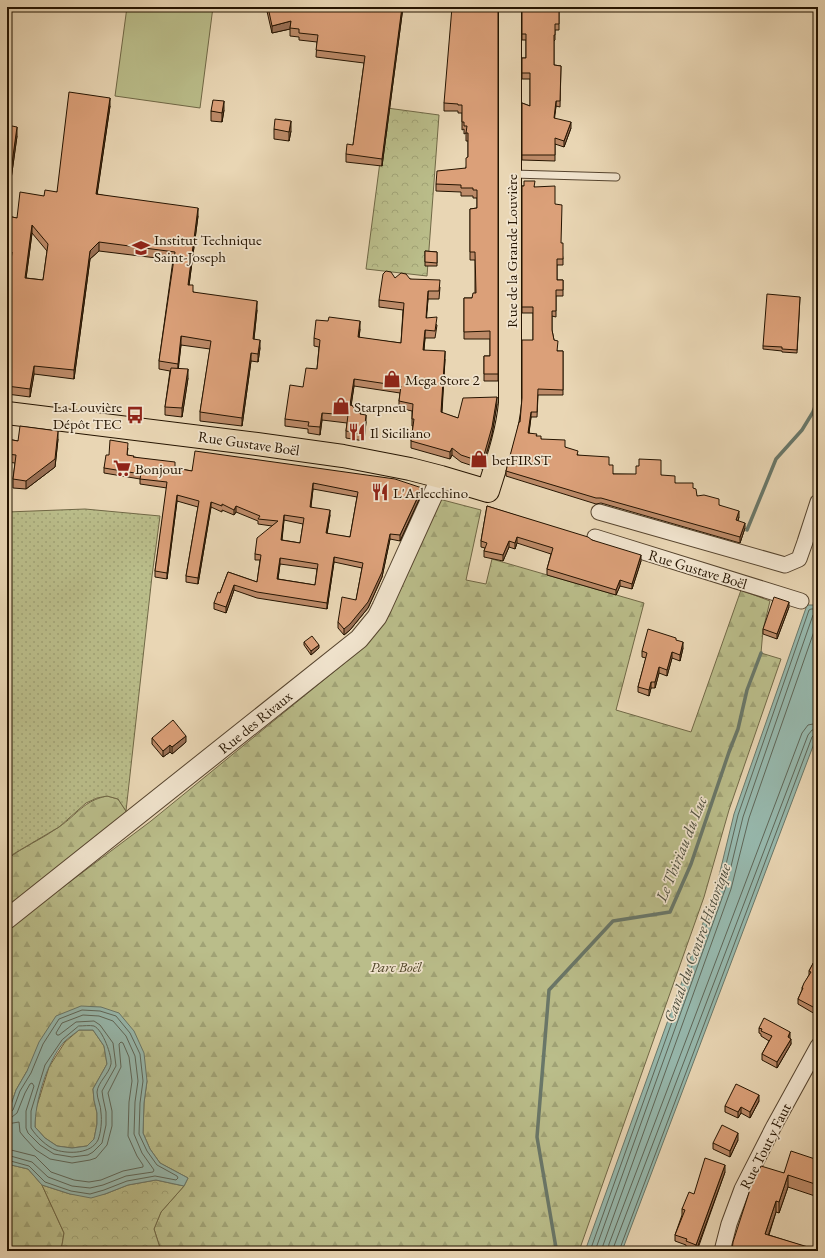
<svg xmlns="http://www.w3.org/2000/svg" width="825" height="1258" viewBox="0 0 825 1258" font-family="'EB Garamond',serif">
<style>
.grass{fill:#babd8a;stroke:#706846}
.forest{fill:url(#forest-firs);stroke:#706846}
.park{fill:url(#park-crowns);stroke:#706846}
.garden{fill:url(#garden-dots);stroke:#706846}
.water{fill:#97b9ae;stroke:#697769;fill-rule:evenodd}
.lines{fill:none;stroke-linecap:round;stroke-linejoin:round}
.shore{stroke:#5e6658;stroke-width:1}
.stream{stroke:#697769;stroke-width:3.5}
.service-casing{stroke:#56442e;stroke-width:9}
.minor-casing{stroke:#56442e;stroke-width:17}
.tertiary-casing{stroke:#56442e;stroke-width:21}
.primary-casing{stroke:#251401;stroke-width:24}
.service{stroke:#f1e4ce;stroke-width:7}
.minor{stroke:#f1e4ce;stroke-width:15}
.tertiary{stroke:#f1e4ce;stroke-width:19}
.primary{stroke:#e9d6b4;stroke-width:22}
.wall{fill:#bc8a68;stroke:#251401;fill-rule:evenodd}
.shaded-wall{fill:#997055;stroke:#251401}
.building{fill:#dba079;stroke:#251401;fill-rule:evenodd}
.labels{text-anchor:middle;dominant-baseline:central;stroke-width:3.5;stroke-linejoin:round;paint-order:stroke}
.poi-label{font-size:15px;fill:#251401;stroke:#f1e4ce;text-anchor:start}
.street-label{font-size:15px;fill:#251401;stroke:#f1e4ce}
.park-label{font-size:15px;font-style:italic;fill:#52472a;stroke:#f1e4ce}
.water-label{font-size:16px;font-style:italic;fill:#4d4e3e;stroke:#f1e4ce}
</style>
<defs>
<pattern id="forest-firs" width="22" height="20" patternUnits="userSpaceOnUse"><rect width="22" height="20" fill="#babd8a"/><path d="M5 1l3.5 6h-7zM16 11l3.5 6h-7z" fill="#a0a275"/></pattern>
<pattern id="park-crowns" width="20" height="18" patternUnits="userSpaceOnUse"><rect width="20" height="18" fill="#babd8a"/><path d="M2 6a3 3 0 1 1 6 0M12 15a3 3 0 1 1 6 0" fill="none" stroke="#a0a275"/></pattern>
<pattern id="garden-dots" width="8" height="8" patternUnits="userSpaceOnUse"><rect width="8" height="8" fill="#babd8a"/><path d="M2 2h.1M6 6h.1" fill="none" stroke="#a0a275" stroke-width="1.8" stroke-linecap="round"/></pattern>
</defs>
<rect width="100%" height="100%" fill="#e9d6b4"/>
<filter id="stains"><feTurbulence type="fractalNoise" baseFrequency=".005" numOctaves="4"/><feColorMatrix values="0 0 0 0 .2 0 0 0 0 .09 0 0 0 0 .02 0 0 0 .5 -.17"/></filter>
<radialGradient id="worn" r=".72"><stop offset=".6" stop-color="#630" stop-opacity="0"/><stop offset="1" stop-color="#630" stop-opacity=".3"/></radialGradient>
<!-- grass -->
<path class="grass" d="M 127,7 L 213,7 L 200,108 L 115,96 Z"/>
<!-- forest -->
<path class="forest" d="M 439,499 L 481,510 L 466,580 L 486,584 L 492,559 L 644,603 L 616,710 L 691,732 L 741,590 L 770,601 L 763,630 L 761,653 L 781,659 L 729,810 L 704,897 L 579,1251 L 161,1251 L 154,1229 L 161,1212 L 184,1186 L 188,1178 L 160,1163 L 150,1149 L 143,1133 L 144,1103 L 147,1081 L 101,1007 L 27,1071 L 16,1090 L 10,1108 L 7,1109 L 7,929 L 151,821 L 363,648 Z
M 107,796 L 118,799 L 126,811 L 123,827 L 7,915 L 7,859 C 23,847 42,839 59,827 C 78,814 83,801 107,796 Z
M 79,1030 L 93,1030 L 104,1046 L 107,1064 L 93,1089 L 94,1100 L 97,1113 L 97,1124 L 94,1139 L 87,1146 L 72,1148 L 57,1146 L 45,1138 L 35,1127 L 35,1112 L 49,1067 L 65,1042 Z
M 7,1164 L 28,1169 L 42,1185 L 64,1233 L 61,1251 L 7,1251 Z"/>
<!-- park -->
<path class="park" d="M 387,108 L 439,115 L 427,276 L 366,269 Z
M 156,1180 L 184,1186 L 161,1212 L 154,1229 L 161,1251 L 61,1251 L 64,1233 L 42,1185 L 70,1194 L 105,1194 L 128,1185 Z"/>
<!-- garden -->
<path class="garden" d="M 85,509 L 160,516 L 152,576 L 126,811 L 118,799 L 107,796 L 97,798 L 86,803 L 59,827 L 15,853 L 7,859 L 7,512 Z"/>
<!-- water -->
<path class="water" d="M 807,605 L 818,605 L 818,733 L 622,1251 L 585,1251 L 717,884 L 734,814 Z
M 81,1006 L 101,1007 L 119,1013 L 134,1031 L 144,1053 L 147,1081 L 144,1103 L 143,1133 L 150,1149 L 160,1163 L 188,1178 L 184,1186 L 156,1180 L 128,1185 L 105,1194 L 91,1198 L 70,1194 L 42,1185 L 28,1169 L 7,1164 L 7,1109 L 10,1108 L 16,1090 L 27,1071 L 39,1042 L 56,1016 ZM 79,1030 L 93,1030 L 104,1046 L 107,1064 L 93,1089 L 94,1100 L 97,1113 L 97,1124 L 94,1139 L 87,1146 L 72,1148 L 57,1146 L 45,1138 L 35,1127 C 35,1101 47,1062 64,1042 C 68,1038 74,1034 79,1030 Z"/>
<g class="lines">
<!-- shore -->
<path class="shore" d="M 79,1026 C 83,1026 90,1025 94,1026 C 103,1030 112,1056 111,1064 C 109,1074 98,1082 97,1092 C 97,1099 101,1105 101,1113 C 102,1121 101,1132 98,1140 C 91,1154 69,1154 56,1150 C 47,1147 36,1136 31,1128 L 31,1111 L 45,1065 L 62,1040 Z
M 7,1113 L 10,1112 L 13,1110 L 20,1091 L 31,1073 L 43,1044 L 59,1019 L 82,1010 L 100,1011 L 116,1016 L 130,1033 L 140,1054 L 143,1081 L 140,1103 L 139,1134 L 147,1151 L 157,1165 L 177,1176 L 178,1178 L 176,1180 L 155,1176 L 127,1181 L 104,1190 L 90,1194 L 71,1191 L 45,1182 L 29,1166 L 7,1160
M 7,1118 L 12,1117 L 17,1113 L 25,1093 L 30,1084 L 32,1083 L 34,1086 L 26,1111 L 26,1128 L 28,1133 L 40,1145 L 54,1154 L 72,1157 L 88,1155 L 93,1152 L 102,1143 L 106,1125 L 106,1112 L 103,1098 L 102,1091 L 116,1066 L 113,1043 L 100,1025 L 94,1021 L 76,1022 L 59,1035 L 57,1035 L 56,1033 L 62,1023 L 83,1015 L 99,1016 L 113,1021 L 126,1036 L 135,1056 L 138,1081 L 135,1102 L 134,1134 L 142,1153 L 154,1170 L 153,1172 L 126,1176 L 103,1185 L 90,1188 L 72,1186 L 48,1177 L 32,1162 L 7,1155
M 7,1124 L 19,1122 L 20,1132 L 24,1137 L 36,1150 L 50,1159 L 72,1163 L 90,1160 L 96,1158 L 107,1145 L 112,1126 L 112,1111 L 108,1093 L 121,1067 L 119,1044 L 121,1042 L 123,1043 L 129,1057 L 132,1081 L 129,1102 L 128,1136 L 137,1156 L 143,1165 L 143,1167 L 123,1171 L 101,1180 L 89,1182 L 74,1180 L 51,1172 L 35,1156 L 7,1149
M 590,1251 L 721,885 L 738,815 L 809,610 L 811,609 L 818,609
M 595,1251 L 726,887 L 743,817 L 813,615 L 814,614 L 818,614
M 601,1251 L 731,889 L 749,818 L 818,620
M 608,1251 L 609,1244 L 802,733 L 808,725 L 818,723
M 614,1251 L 614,1246 L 808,735 L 812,730 L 818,729
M 619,1251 L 812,737 L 815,734 L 818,734"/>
<!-- stream -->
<path class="stream" d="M 747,530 L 776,459 L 802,430 L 813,412 L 818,399
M 555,1251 L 556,1248 L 537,1137 L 549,990 L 613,921 L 670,912 L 691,864 L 729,752 L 738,729 L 747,690 L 761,653"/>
<!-- service casing -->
<g class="service-casing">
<path id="service" d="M 513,174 L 616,177"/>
</g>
<!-- minor casing -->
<g class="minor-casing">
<path id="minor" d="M 599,512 L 785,565 L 799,559 L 805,542 L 818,502
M 595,537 L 801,601
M 722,1251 L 729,1224 L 742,1189 L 774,1126 L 818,1046"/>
</g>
<!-- tertiary casing -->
<g class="tertiary-casing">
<path id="tertiary" d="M 7,919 L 359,639 L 377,617 L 382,607 L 441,477"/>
</g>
<!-- primary casing -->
<g class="primary-casing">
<path id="primary" d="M 7,413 L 257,444 L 343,456 L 410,469 L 441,477 L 488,491 C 497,462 507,434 510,403 L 510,7"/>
</g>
<!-- service -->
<use href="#service" class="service"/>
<!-- minor -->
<use href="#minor" class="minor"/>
<!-- tertiary -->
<use href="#tertiary" class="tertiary"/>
<!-- primary -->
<use href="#primary" class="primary"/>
</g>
<!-- wall -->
<path class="wall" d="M 266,7 L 403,7 L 382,166 L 346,162 L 346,154 L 353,145 L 364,63 L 316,57 L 317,42 L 299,40 L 299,37 L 290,36 L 290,29 L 272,33 Z
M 498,7 L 498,381 L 484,381 L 484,356 L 490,356 L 490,339 L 464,339 L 464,298 L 472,298 L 475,293 L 475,260 L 470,260 L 470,209 L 477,208 L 477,198 L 473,198 L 473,196 L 461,196 L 461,192 L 436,191 L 436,184 L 466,168 L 468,157 L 468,141 L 466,141 L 466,133 L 464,134 L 464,129 L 462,130 L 462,113 L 458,113 L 458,111 L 444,111 L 444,103 Z
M 522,7 L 559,7 L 559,30 L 555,30 L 555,40 L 554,41 L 554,65 L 561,66 L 560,107 L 556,106 L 554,118 L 571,128 L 564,147 L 555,144 L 555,161 L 522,160 L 522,103 L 530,106 L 530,79 L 522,79 L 522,58 L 526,58 L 526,40 L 522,40 Z
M 110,106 L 97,194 L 198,216 L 189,285 L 193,292 L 257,310 L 254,339 L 260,348 L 258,362 L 251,361 L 242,426 L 200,421 L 200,412 L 210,349 L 181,345 L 178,368 L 188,378 L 182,417 L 165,415 L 165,407 L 170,371 L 159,369 L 159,361 L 173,260 L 99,251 L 90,259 L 74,379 L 34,374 L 30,397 L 7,394 L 7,278 L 9,278 L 11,260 L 7,260 L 7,216 L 17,218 L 44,196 L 57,192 ZM 32,233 L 47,251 L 43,280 L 26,278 Z
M 224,110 L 222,122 L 211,121 L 211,111 Z
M 7,125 L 17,136 L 8,201 L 7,201 Z
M 274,129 L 291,131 L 289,141 L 274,139 Z
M 522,186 L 535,187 L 555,204 L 563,259 L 563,265 L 557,265 L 557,280 L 563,280 L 563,296 L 556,296 L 556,317 L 552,316 L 552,330 L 554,340 L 557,351 L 563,351 L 563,395 L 538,395 L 537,417 L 531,417 L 529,433 L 537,436 L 541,439 L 565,447 L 578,455 L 609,465 L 613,474 L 661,475 L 675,483 L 693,488 L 697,496 L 719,505 L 739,517 L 738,521 L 745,528 L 740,543 L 601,503 L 596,504 L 506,476 L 506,471 L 520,422 L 533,340 L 533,313 L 522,313 Z
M 425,251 L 437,252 L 437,266 L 425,266 Z
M 410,279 L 440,287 L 439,299 L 428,299 L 426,318 L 437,325 L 435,338 L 425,338 L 424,350 L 445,359 L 442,413 L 458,418 L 497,404 L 492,434 L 482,469 L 461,462 L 452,455 L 450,459 L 411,448 L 411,441 L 413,426 L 412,426 L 412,411 L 399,408 L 399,401 L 400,393 L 354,386 L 351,405 L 361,414 L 366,422 L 364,441 L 346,438 L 346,431 L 347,423 L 322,420 L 320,435 L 308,433 L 308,429 L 285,426 L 285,419 L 303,387 L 317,369 L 319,347 L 314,346 L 314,338 L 360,329 L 359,338 L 401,343 L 403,310 L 379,307 L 379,300 Z
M 800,297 L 797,353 L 782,352 L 782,351 L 763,349 L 763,346 Z
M 7,439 L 18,441 L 58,439 L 55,467 L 26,489 L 13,488 L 13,479 L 15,463 L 7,462 Z
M 128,448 L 127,455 L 175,468 L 192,471 L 422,493 L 400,541 L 390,539 L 382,577 L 368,608 L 350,630 L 344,635 L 338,628 L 338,622 L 356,600 L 362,568 L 334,562 L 327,609 L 257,598 L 234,590 L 226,613 L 214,609 L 214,603 L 220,593 L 228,572 L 257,582 L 260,560 L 255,560 L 255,554 L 272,526 L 258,524 L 258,521 L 236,512 L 234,515 L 222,510 L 222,512 L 211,507 L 198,584 L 186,582 L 186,576 L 198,507 L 177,501 L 167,579 L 155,577 L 155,571 L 167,488 L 140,484 L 140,479 L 104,473 L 104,468 L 109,455 ZM 313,489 L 357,497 L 350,537 L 327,534 L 330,515 L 311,507 ZM 284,520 L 303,524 L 300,543 L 282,540 ZM 280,564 L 317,569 L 315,585 L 278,579 Z
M 487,506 L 592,540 L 641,561 L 632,589 L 620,586 L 616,595 L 547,575 L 547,569 L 551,554 L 517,543 L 515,549 L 509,547 L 503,561 L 484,557 L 484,551 L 485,548 L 481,547 L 481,541 Z
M 789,607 L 777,639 L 763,634 L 763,629 Z
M 676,640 L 683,648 L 680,661 L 672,658 L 667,676 L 659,673 L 655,688 L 651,688 L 649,696 L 638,692 L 638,687 L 646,658 L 642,657 L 642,651 Z
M 304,642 L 319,648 L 311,655 L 304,645 Z
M 152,738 L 186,742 L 172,754 L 170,752 L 163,757 L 152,744 Z
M 818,810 L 818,820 L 816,819 L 816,813 Z
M 818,954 L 815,1014 L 798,1004 L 798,999 L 802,990 L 802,988 L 809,975 L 809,971 Z
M 759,1028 L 790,1038 L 791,1044 L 777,1068 L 762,1060 L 762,1054 L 769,1041 L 761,1036 L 761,1034 L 759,1033 Z
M 759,1101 L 750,1118 L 741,1113 L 738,1118 L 725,1112 L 725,1106 Z
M 738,1140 L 730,1157 L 713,1149 L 713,1143 Z
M 818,1160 L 818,1197 L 788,1187 L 779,1213 L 776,1212 L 769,1235 L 818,1251 L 732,1251 L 758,1172 L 784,1173 Z
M 725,1172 L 697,1251 L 686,1248 L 686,1245 L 675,1241 L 675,1235 L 682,1215 L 682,1209 L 694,1194 Z"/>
<!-- shaded-wall -->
<path class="shaded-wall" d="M 402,7 L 403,7 L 382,166 L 382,159 Z
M 291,21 L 290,29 L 272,33 L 272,26 Z
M 110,98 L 110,106 L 96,202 L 96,194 Z
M 224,101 L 224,110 L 222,122 L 222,113 Z
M 556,101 L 556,106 L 554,123 L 554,118 Z
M 291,121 L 291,131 L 289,141 L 289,132 Z
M 571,122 L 571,128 L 564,147 L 564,141 Z
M 17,127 L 17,136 L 8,201 L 8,192 Z
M 198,208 L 198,216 L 188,293 L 188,285 Z
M 32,225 L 32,233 L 25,286 L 25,278 Z
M 99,242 L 99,251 L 90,259 L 74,379 L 74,370 L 90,251 Z
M 428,291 L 428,299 L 426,325 L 426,318 Z
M 257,301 L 257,310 L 253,347 L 253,339 Z
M 360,321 L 360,329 L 358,345 L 358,337 Z
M 425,330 L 425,338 L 423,357 L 423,350 Z
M 181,336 L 181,345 L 178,372 L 178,364 Z
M 260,340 L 260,348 L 258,362 L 258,354 Z
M 445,351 L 445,359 L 441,420 L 441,412 Z
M 251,353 L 251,361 L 242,426 L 242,418 Z
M 34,366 L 34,374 L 30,397 L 30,389 Z
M 188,369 L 188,378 L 182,417 L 182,408 Z
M 354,379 L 354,386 L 350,413 L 350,405 Z
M 497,397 L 497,404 L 492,434 L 482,469 L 482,462 Z
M 531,412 L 531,417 L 528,439 L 528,433 Z
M 322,413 L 322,420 L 320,435 L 320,427 Z
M 366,415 L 366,422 L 364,441 L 364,434 Z
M 58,431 L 58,439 L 55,467 L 26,489 L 26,481 Z
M 452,448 L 452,455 L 450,459 L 450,452 Z
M 313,483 L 313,489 L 310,512 L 310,507 Z
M 422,488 L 422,493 L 400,541 L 400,535 Z
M 177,495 L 177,501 L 167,579 L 167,573 Z
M 211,502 L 211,507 L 198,584 L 198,578 Z
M 236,506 L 236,512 L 234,515 L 234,510 Z
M 330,510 L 330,515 L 326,539 L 326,533 Z
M 739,511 L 739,517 L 736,526 L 736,520 Z
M 284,515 L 284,520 L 281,545 L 281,540 Z
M 745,523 L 745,528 L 740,543 L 740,537 Z
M 390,534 L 390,539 L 382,577 L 368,608 L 350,630 L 344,635 L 344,629 Z
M 517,537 L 517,543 L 515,549 L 515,543 Z
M 509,541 L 509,547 L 503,561 L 503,555 Z
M 641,555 L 641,561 L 632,589 L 632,584 Z
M 334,557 L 334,562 L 327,609 L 327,603 Z
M 280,558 L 280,564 L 277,585 L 277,579 Z
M 620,580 L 620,586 L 616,595 L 616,590 Z
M 234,585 L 234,590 L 226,613 L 226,607 Z
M 789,602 L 789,607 L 777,639 L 777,634 Z
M 683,642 L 683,648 L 680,661 L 680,655 Z
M 319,645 L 319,648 L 311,655 L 311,651 Z
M 672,652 L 672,658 L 667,676 L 667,670 Z
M 659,667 L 659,673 L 655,688 L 655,682 Z
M 651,682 L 651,688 L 649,696 L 649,690 Z
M 186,736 L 186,742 L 172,754 L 172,747 Z
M 170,745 L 170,752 L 163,757 L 163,751 Z
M 818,1003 L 818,1009 L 815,1014 L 815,1008 Z
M 790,1032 L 790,1038 L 788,1043 L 788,1037 Z
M 791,1039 L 791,1044 L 777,1068 L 777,1062 Z
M 759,1095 L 759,1101 L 750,1118 L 750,1112 Z
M 741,1107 L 741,1113 L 738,1118 L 738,1112 Z
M 738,1133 L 738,1140 L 730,1157 L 730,1151 Z
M 725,1165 L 725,1172 L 696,1251 L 696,1245 Z
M 788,1175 L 788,1187 L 779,1213 L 779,1202 Z
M 776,1201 L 776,1212 L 765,1245 L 765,1234 Z"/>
<!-- building -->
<path class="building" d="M 268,7 L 402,7 L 382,159 L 346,154 L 347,144 L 353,145 L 365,56 L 316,50 L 318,35 L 299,33 L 299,29 L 290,28 L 291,21 L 272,26 Z
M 452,7 L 498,7 L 498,374 L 484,374 L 484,356 L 490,356 L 490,331 L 464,332 L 464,298 L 472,298 L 473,293 L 476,293 L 475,252 L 470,252 L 470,209 L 477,208 L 477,190 L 473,190 L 473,188 L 461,188 L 461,185 L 436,184 L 437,171 L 466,168 L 466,158 L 468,157 L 468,133 L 466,133 L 467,126 L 464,126 L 464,122 L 462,122 L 462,105 L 458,105 L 458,104 L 444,103 Z
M 522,7 L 559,7 L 559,24 L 555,24 L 555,35 L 554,35 L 554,65 L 561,66 L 560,101 L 556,101 L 554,118 L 571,122 L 564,141 L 555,138 L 555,155 L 522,155 L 522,103 L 530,106 L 530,73 L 522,73 L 522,58 L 526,58 L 526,34 L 522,34 Z
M 69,92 L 110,98 L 96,194 L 198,208 L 188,285 L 193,285 L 193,292 L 257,301 L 253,339 L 260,340 L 258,354 L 251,353 L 242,418 L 200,412 L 211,341 L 181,336 L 178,364 L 159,361 L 175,252 L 99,242 L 90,251 L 74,370 L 34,366 L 30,389 L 7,386 L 7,278 L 9,278 L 12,252 L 7,252 L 7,216 L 17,218 L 20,192 L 44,196 L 45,190 L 57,192 ZM 32,225 L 48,244 L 43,280 L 25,278 Z
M 213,100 L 224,101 L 222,113 L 211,111 Z
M 275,119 L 291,121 L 289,132 L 274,129 Z
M 7,125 L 17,127 L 8,192 L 7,192 Z
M 524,181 L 535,181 L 534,187 L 555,186 L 555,204 L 562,205 L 561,243 L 563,243 L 563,259 L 557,259 L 557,280 L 563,280 L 563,290 L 556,290 L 556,311 L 552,311 L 552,330 L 554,340 L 558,341 L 557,351 L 563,351 L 563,390 L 538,389 L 537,412 L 531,412 L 528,433 L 537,434 L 536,436 L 541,436 L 541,439 L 565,440 L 565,447 L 578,451 L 577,455 L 609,457 L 609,465 L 613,465 L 613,474 L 636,474 L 636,466 L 639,466 L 639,459 L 661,460 L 661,475 L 675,476 L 675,483 L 693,483 L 693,488 L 696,489 L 697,496 L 704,495 L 719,499 L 719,505 L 739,511 L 736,520 L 745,523 L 740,537 L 601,498 L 596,498 L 506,471 L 519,422 L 520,422 L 522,398 L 522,340 L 533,340 L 533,307 L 522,307 L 522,186 L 524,186 Z
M 425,251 L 437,252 L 437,263 L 425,262 Z
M 386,271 L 391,272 L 395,278 L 401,273 L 406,274 L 410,279 L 440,280 L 439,291 L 428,291 L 426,318 L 437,317 L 435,331 L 425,330 L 423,350 L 445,351 L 441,412 L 458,418 L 463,398 L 497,397 L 492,427 L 482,462 L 461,455 L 452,448 L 450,452 L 411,441 L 414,419 L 412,419 L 413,404 L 399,401 L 401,386 L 354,379 L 350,405 L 353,406 L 353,407 L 361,408 L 360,414 L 366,415 L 364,434 L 346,431 L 348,415 L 322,413 L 320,427 L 308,426 L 309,422 L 285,419 L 290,385 L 303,387 L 306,368 L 317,369 L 320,340 L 314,338 L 316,320 L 328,321 L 329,317 L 360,321 L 358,337 L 401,343 L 404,303 L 379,300 L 383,274 Z
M 767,294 L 800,297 L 797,350 L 782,349 L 782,347 L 763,346 Z
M 171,368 L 188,369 L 182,408 L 165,407 Z
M 20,426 L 58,431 L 55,459 L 26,481 L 13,479 L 16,455 L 7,454 L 7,439 L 18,441 Z
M 110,440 L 128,443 L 127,455 L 134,456 L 133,457 L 175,462 L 175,468 L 192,471 L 195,451 L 395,479 L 422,488 L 400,535 L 390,534 L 382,572 L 368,602 L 350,624 L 344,629 L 338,622 L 342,597 L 356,600 L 363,563 L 334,557 L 327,603 L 257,592 L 234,585 L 226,607 L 214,603 L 218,592 L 220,593 L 228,572 L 257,582 L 261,555 L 255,554 L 257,538 L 278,521 L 258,519 L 260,516 L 236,506 L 234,510 L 222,504 L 222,506 L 211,502 L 198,578 L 186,576 L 199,501 L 177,495 L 167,573 L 155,571 L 167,482 L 140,479 L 141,474 L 104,468 L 106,455 L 109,455 ZM 313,483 L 358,492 L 350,537 L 326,533 L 330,510 L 310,507 ZM 284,515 L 304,518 L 300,543 L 281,540 ZM 280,558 L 318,564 L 315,585 L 277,579 Z
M 487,506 L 588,537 L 592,540 L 641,555 L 632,584 L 620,580 L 616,590 L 547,569 L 553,548 L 517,537 L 515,543 L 509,541 L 503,555 L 484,551 L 487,543 L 481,541 Z
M 774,597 L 789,602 L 777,634 L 763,629 Z
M 648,629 L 676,638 L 676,640 L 683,642 L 680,655 L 672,652 L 667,670 L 659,667 L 655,682 L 651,682 L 649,690 L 638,687 L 647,653 L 642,651 Z
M 312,636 L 319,645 L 311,651 L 304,642 Z
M 173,720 L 186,736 L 172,747 L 170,745 L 163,751 L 152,738 Z
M 818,954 L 818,1003 L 815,1008 L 798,999 L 803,988 L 802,988 L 804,983 L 811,972 L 809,971 Z
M 764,1018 L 790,1032 L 788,1037 L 791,1039 L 777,1062 L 762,1054 L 772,1036 L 761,1031 L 762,1029 L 759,1028 Z
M 736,1084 L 759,1095 L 750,1112 L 741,1107 L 738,1112 L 725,1106 Z
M 722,1125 L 738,1133 L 730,1151 L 713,1143 Z
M 791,1151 L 818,1160 L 818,1185 L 788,1175 L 779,1202 L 776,1201 L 765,1234 L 818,1250 L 818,1251 L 759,1251 L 747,1247 L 747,1251 L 732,1251 L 733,1242 L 756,1171 L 758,1172 L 761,1166 L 784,1173 Z
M 705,1158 L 725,1165 L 696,1245 L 686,1241 L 687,1239 L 675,1235 L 685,1210 L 682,1209 L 689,1192 L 694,1194 Z"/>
<!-- icons -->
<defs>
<g id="school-bare" transform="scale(1.38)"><path d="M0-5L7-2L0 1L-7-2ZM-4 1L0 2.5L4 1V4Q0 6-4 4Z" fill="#8f2418" stroke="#f1e4ce" stroke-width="2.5" paint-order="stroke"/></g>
<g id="shop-bare" transform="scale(1.38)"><path d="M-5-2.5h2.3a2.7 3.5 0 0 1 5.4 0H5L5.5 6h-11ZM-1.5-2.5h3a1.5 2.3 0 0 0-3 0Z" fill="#8f2418" stroke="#f1e4ce" stroke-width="2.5" paint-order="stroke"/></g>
<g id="bus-bare" transform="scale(1.38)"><path d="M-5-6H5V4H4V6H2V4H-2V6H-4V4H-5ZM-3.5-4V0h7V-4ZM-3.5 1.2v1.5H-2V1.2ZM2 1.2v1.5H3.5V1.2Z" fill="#8f2418" stroke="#f1e4ce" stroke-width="2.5" paint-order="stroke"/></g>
<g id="restaurant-bare" transform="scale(1.38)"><path d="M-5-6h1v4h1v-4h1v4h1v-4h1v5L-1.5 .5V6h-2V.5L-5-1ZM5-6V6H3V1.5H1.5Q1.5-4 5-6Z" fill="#8f2418" stroke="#f1e4ce" stroke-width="2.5" paint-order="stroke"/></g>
<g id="supermarket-bare" transform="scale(1.38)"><path d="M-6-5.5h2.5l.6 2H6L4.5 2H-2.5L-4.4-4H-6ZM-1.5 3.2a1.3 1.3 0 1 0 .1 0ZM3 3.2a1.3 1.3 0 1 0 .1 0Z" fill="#8f2418" stroke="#f1e4ce" stroke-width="2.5" paint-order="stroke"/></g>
</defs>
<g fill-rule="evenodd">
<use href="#school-bare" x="141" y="248"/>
<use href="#shop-bare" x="392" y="379"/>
<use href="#shop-bare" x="341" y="406"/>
<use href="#bus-bare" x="135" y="415"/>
<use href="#restaurant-bare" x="357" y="432"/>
<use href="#shop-bare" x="479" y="459"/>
<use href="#supermarket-bare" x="122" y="468"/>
<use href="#restaurant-bare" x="380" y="492"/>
</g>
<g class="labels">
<!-- poi labels -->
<g class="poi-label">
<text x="154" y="239">Institut Technique<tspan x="154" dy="17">Saint-Joseph</tspan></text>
<text x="405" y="379">Mega Store 2</text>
<text x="122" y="406" text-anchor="end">La Louvière<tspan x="122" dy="17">Dépôt TEC</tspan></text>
<text x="354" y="406">Starpneu</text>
<text x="370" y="432">Il Siciliano</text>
<text x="492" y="459">betFIRST</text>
<text x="135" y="468">Bonjour</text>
<text x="393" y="492">L'Arlecchino</text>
</g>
<!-- street labels -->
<g class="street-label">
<text transform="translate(511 251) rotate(-90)">Rue de la Grande Louvière</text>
<text transform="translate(249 443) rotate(8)">Rue Gustave Boël</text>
<text transform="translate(698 569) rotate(17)">Rue Gustave Boël</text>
<text transform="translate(255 722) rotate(-39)">Rue des Rivaux</text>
<text transform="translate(765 1146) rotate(-63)">Rue Tout y Faut</text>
</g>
<!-- park labels -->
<g class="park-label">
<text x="396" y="966">Parc Boël</text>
</g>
<!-- water labels -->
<g class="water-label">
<text transform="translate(681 849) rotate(-68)">Le Thiriau du Luc</text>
<text transform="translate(697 943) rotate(-70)">Canal du Centre Historique</text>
</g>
</g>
<!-- margin -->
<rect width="825" height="1258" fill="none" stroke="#e9d6b4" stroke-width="24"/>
<rect x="8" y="8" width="809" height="1242" fill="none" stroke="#251401" stroke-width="2"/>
<rect x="12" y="12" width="801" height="1234" fill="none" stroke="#251401"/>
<rect width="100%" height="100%" filter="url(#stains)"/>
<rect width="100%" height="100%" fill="url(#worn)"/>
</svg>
